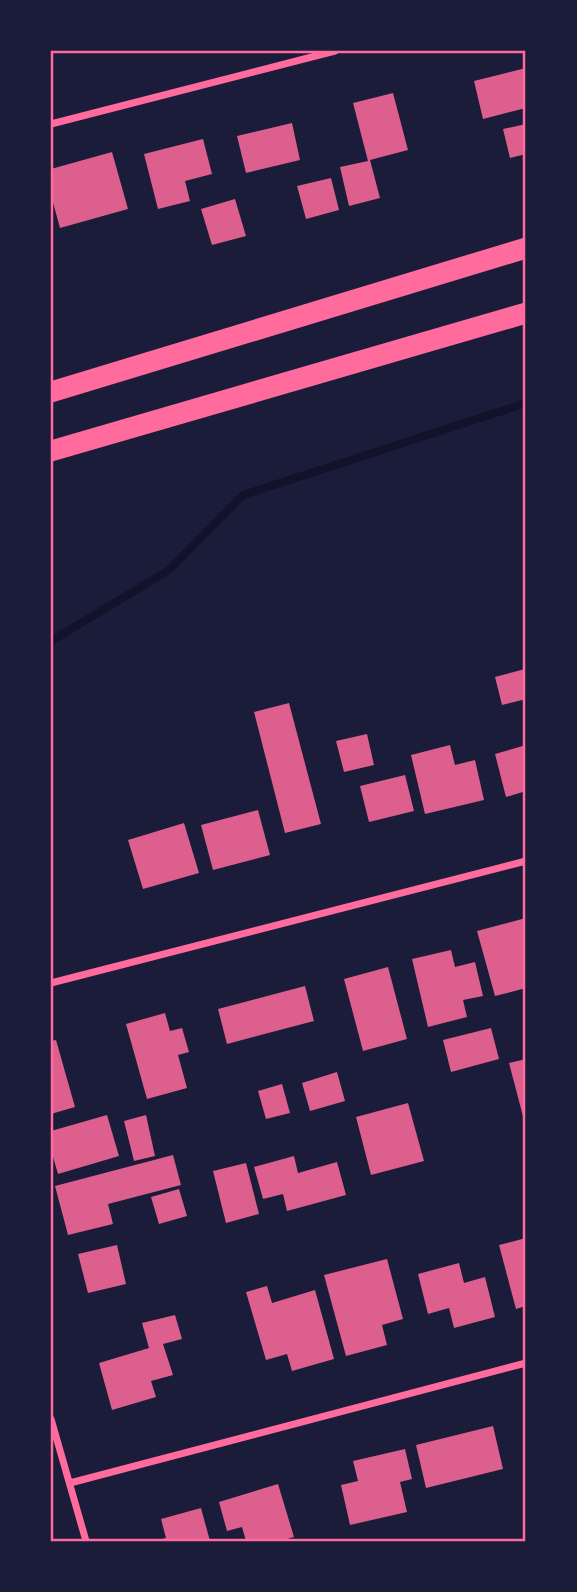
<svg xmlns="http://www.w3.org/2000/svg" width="577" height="1592" viewBox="0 0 577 1592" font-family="'Nunito Sans',sans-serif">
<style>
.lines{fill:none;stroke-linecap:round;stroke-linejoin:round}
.stream{stroke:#12122b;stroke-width:8}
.building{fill:#dd5f8e}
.minor{stroke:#ff6b9d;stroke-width:7}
.motorway{stroke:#ff6b9d;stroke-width:21}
.neatline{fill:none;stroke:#ff6b9d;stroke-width:2.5}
</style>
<rect width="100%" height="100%" fill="#1b1b3a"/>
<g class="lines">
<!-- stream -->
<path class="stream" d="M 51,641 L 169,570 L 243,495 L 526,403"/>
</g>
<!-- building -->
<path class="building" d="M 526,68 L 526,108 L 483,119 L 474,81 Z
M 393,93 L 408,150 L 370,160 L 380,198 L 349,206 L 340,167 L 368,161 L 353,103 Z
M 292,123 L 300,160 L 246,173 L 237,136 Z
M 526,124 L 526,154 L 510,158 L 503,129 Z
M 203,139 L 212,174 L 185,181 L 190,201 L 158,209 L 144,154 Z
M 112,152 L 128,209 L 60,228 L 51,195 L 51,169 Z
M 331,178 L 339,210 L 306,219 L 297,186 Z
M 235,199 L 246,236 L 212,245 L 201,209 Z
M 525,669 L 526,699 L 502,705 L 495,677 Z
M 289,703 L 321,824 L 285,833 L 254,712 Z
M 367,734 L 374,765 L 344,772 L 336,741 Z
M 450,745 L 455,765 L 475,760 L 484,800 L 425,814 L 411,755 Z
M 526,745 L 526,791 L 506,797 L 495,754 Z
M 405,775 L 414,811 L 369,822 L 360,786 Z
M 258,810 L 270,855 L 213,870 L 201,825 Z
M 184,823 L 199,873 L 143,889 L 128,840 Z
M 526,918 L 526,988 L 495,996 L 477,931 Z
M 451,950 L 455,967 L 475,962 L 483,996 L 463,1000 L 467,1017 L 428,1027 L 412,959 Z
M 388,967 L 407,1039 L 363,1051 L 344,979 Z
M 305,986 L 314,1021 L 227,1044 L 218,1009 Z
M 165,1013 L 170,1031 L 182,1028 L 189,1052 L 178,1055 L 187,1088 L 147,1099 L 126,1024 Z
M 491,1028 L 499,1059 L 451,1072 L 443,1040 Z
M 56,1040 L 75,1107 L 51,1114 L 51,1041 Z
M 526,1059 L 526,1124 L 525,1124 L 509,1063 Z
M 337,1072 L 345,1101 L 310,1111 L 302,1083 Z
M 282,1084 L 290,1113 L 266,1119 L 258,1091 Z
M 408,1103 L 424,1161 L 371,1175 L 356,1117 Z
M 107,1115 L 119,1156 L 58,1174 L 51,1150 L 51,1131 Z
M 146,1115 L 155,1156 L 134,1161 L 124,1121 Z
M 173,1155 L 181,1185 L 108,1204 L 113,1224 L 68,1235 L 55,1186 Z
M 294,1156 L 298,1173 L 337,1162 L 346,1195 L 287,1211 L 283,1194 L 263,1199 L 254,1167 Z
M 246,1163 L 259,1214 L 226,1223 L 213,1171 Z
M 179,1189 L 187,1216 L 159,1224 L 151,1197 Z
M 526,1238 L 526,1306 L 516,1309 L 499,1245 Z
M 117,1245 L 126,1284 L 88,1293 L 78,1254 Z
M 387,1259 L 403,1319 L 382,1325 L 387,1345 L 346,1356 L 324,1275 Z
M 459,1263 L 464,1283 L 485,1277 L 495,1317 L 454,1328 L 449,1308 L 428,1314 L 418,1274 Z
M 267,1286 L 272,1303 L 315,1290 L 334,1359 L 292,1371 L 287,1354 L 266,1360 L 246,1292 Z
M 175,1315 L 182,1339 L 163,1344 L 173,1375 L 151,1381 L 156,1397 L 112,1410 L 99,1363 L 149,1348 L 142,1323 Z
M 493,1426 L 503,1469 L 426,1488 L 416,1445 Z
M 405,1449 L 412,1479 L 400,1482 L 407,1512 L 350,1525 L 341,1485 L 358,1481 L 353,1461 Z
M 278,1484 L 294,1537 L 280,1541 L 246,1541 L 242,1527 L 227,1531 L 219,1502 Z
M 201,1508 L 210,1541 L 156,1541 L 166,1538 L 161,1519 Z"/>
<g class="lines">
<!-- minor -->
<path class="minor" d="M 51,124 L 335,51
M 51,983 L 526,861
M 51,1419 L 86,1541
M 70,1483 L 526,1363"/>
<!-- motorway -->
<path class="motorway" d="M 51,392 L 526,248
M 51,451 L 526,313"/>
</g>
<!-- border -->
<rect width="577" height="1592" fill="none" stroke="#1b1b3a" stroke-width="105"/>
<rect x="52" y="52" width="472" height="1488" class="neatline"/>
</svg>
